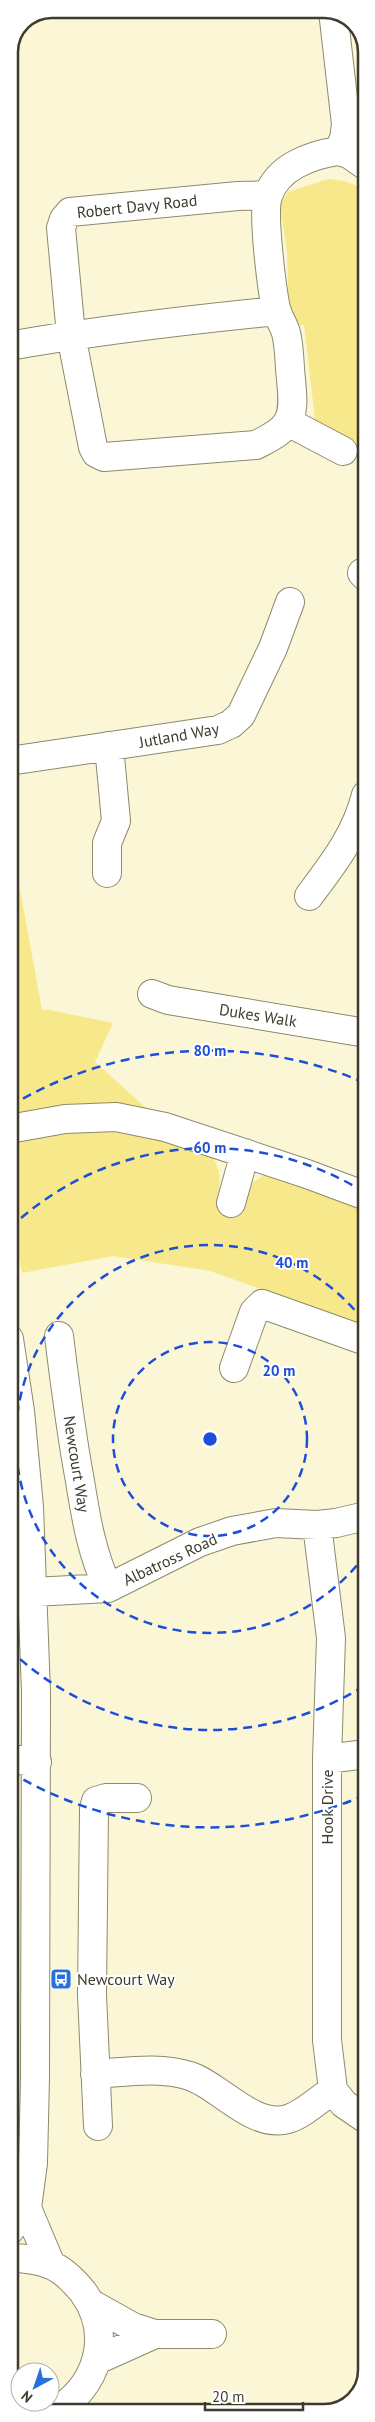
<svg xmlns="http://www.w3.org/2000/svg" width="375" height="2422" viewBox="0 0 375 2422" font-family="'PT Sans',sans-serif">
<style>
.green{fill:#f7e98b}
.lines{fill:none;stroke-linecap:round;stroke-linejoin:round}
.minor-casing{stroke:#8d896b;stroke-width:30}
.minor{stroke:#fff;stroke-width:28}
.ring{fill:none;stroke:#1d4ed8;stroke-width:2.5;stroke-dasharray:9 6}
.labels{text-anchor:middle;dominant-baseline:central;stroke-width:4;stroke-linejoin:round;paint-order:stroke}
.street-label{font-size:16px;fill:#3d3b2e;stroke:#fff}
.poi-label{font-size:16px;fill:#3d3b2e;stroke:#fff;text-anchor:start}
.rim{fill:none;stroke:#3d3b2e;stroke-width:2.5}
.centre{fill:#1d4ed8;stroke:#fff;stroke-width:2.5}
.ring-label{font-size:15px;text-anchor:middle;font-weight:bold;fill:#1d4ed8;stroke:#fff;stroke-width:4;stroke-linejoin:round;paint-order:stroke}
</style>
<rect width="100%" height="100%" fill="#fbf7d6"/>
<!-- green -->
<path class="green" d="M 328,179 L 345,181 L 366,190 L 366,447 L 315,420 L 304,325 L 289,324 L 287,252 L 280,205 L 288,192 Z
M 9,829 L 42,1010 L 50,1010 L 113,1023 L 95,1062 L 153,1114 L 9,1118 Z
M 99,1126 L 203,1148 C 224,1167 221,1179 216,1205 L 234,1213 L 243,1187 L 267,1174 L 366,1209 L 366,1326 L 210,1271 L 113,1256 L 22,1273 L 9,1211 L 9,1161 L 13,1157 L 9,1152 L 9,1143 L 27,1133 Z"/>
<g class="lines">
<!-- minor casing -->
<g class="minor-casing">
<path id="minor" d="M 333,11 L 346,124 L 344,139 L 338,151 L 349,154 L 366,166
M 268,195 L 238,196 L 70,212 L 64,219 L 61,228 L 71,335 L 93,447 L 96,453 L 104,457 L 256,445 C 267,439 280,434 287,423 C 295,411 292,393 291,379 C 289,364 290,348 286,333 C 284,325 278,317 276,309 C 272,289 262,213 268,196 C 277,167 311,155 338,151
M 9,346 C 98,330 187,320 277,311
M 288,422 L 343,451
M 362,573 L 366,577
M 9,761 L 218,730 L 231,724 L 241,715 L 273,648 L 290,602
M 107,873 L 107,843 L 116,821 L 109,746
M 309,896 C 333,864 356,835 366,795
M 152,994 L 168,1000 L 366,1033
M 9,1129 L 65,1119 L 116,1117 L 165,1127 L 307,1174 L 366,1196
M 231,1203 L 245,1153
M 59,1336 C 65,1385 71,1433 80,1481 C 86,1519 92,1554 108,1588
M 9,1339 L 20,1411 L 29,1507 L 36,1692 L 35,2078 L 33,2163 L 27,2208 L 51,2265
M 234,1368 L 254,1312 L 262,1304 L 366,1341
M 317,1525 L 331,1638 L 327,1759 L 327,2040 L 333,2090 L 344,2104 L 366,2119
M 34,1592 L 108,1588 L 200,1542 L 232,1531 L 276,1523 L 317,1525 L 336,1523 L 366,1516
M 9,1759 L 37,1762
M 327,1759 L 366,1754
M 95,2074 C 126,2072 160,2066 190,2076 C 220,2086 253,2129 288,2119 C 304,2114 319,2099 333,2090
M 98,2126 L 92,1995 L 94,1809 L 96,1801 L 106,1798 L 137,1798
M 9,2231 L 27,2208
M 9,2258 C 23,2258 37,2259 51,2265 C 63,2270 74,2281 83,2292 C 114,2335 98,2387 53,2413
M 90,2303 L 133,2327 L 155,2334 L 212,2334
M 97,2360 L 155,2334"/>
</g>
<!-- minor -->
<use href="#minor" class="minor"/>
</g>
<!-- distance rings -->
<g class="ring">
<circle cx="210" cy="1439" r="97"/>
<path d="M366 1554A194 194 0 1 1 366 1324"/>
<path d="M364 1686A291 291 0 0 1 10 1650M10 1228A291 291 0 0 1 364 1192"/>
<path d="M365 1795A388 388 0 0 1 10 1772M10 1106A388 388 0 0 1 365 1083"/>
</g>
<!-- icons -->
<defs>
<g id="bus-square" transform="scale(1.125)"><rect x="-9" y="-9" width="18" height="18" rx="4" fill="#2572dd" stroke="#fff"/><path d="M-5-6H5V4H4V6H2V4H-2V6H-4V4H-5ZM-3.5-4V0h7V-4ZM-3.5 1.2v1.5H-2V1.2ZM2 1.2v1.5H3.5V1.2Z" fill="#fff"/></g>
</defs>
<g fill-rule="evenodd">
<use href="#bus-square" x="61" y="1979"/>
</g>
<g class="labels">
<!-- street labels -->
<g class="street-label">
<text transform="translate(137 206) rotate(-6)">Robert Davy Road</text>
<text transform="translate(179 735) rotate(-10)">Jutland Way</text>
<text transform="translate(258 1015) rotate(9)">Dukes Walk</text>
<text transform="translate(77 1464) rotate(81)">Newcourt Way</text>
<text transform="translate(170 1559) rotate(-25)">Albatross Road</text>
<text transform="translate(327 1807) rotate(-90)">Hook Drive</text>
</g>
<!-- poi labels -->
<g class="poi-label">
<text x="77" y="1979">Newcourt Way</text>
</g>
</g>
<!-- crop -->
<path d="M0 0H375V2422H0ZM52 18H324A34 34 0 0 1 358 52V2370A34 34 0 0 1 324 2404H52A34 34 0 0 1 18 2370V52A34 34 0 0 1 52 18Z" fill="#fff" fill-rule="evenodd"/>
<path class="rim" d="M52 18H324A34 34 0 0 1 358 52V2370A34 34 0 0 1 324 2404H52A34 34 0 0 1 18 2370V52A34 34 0 0 1 52 18Z"/>
<circle cx="210" cy="1439" r="8" class="centre"/>
<g class="ring-label">
<text x="210" y="1056">80 m</text>
<text x="210" y="1153">60 m</text>
<text x="292" y="1268">40 m</text>
<text x="279" y="1376">20 m</text>
</g>
<!-- north arrow -->
<g transform="translate(35 2387) rotate(220)"><circle r="24" fill="#ffffff" stroke="#b1b1ab"/>
<path d="M0-4L9 19L0 12L-9 19Z" fill="#2572dd"/>
<text y="-8" font-size="14" font-weight="bold" text-anchor="middle" fill="#3d3b2e">N</text>
</g>
<!-- scale -->
<path d="M205 2402v8h98v-8" fill="none" stroke="#3d3b2e" stroke-width="2.5"/>
<text x="212" y="2402" font-size="15" fill="#3d3b2e" stroke="#ffffff" stroke-width="4" paint-order="stroke">20 m</text>
</svg>
